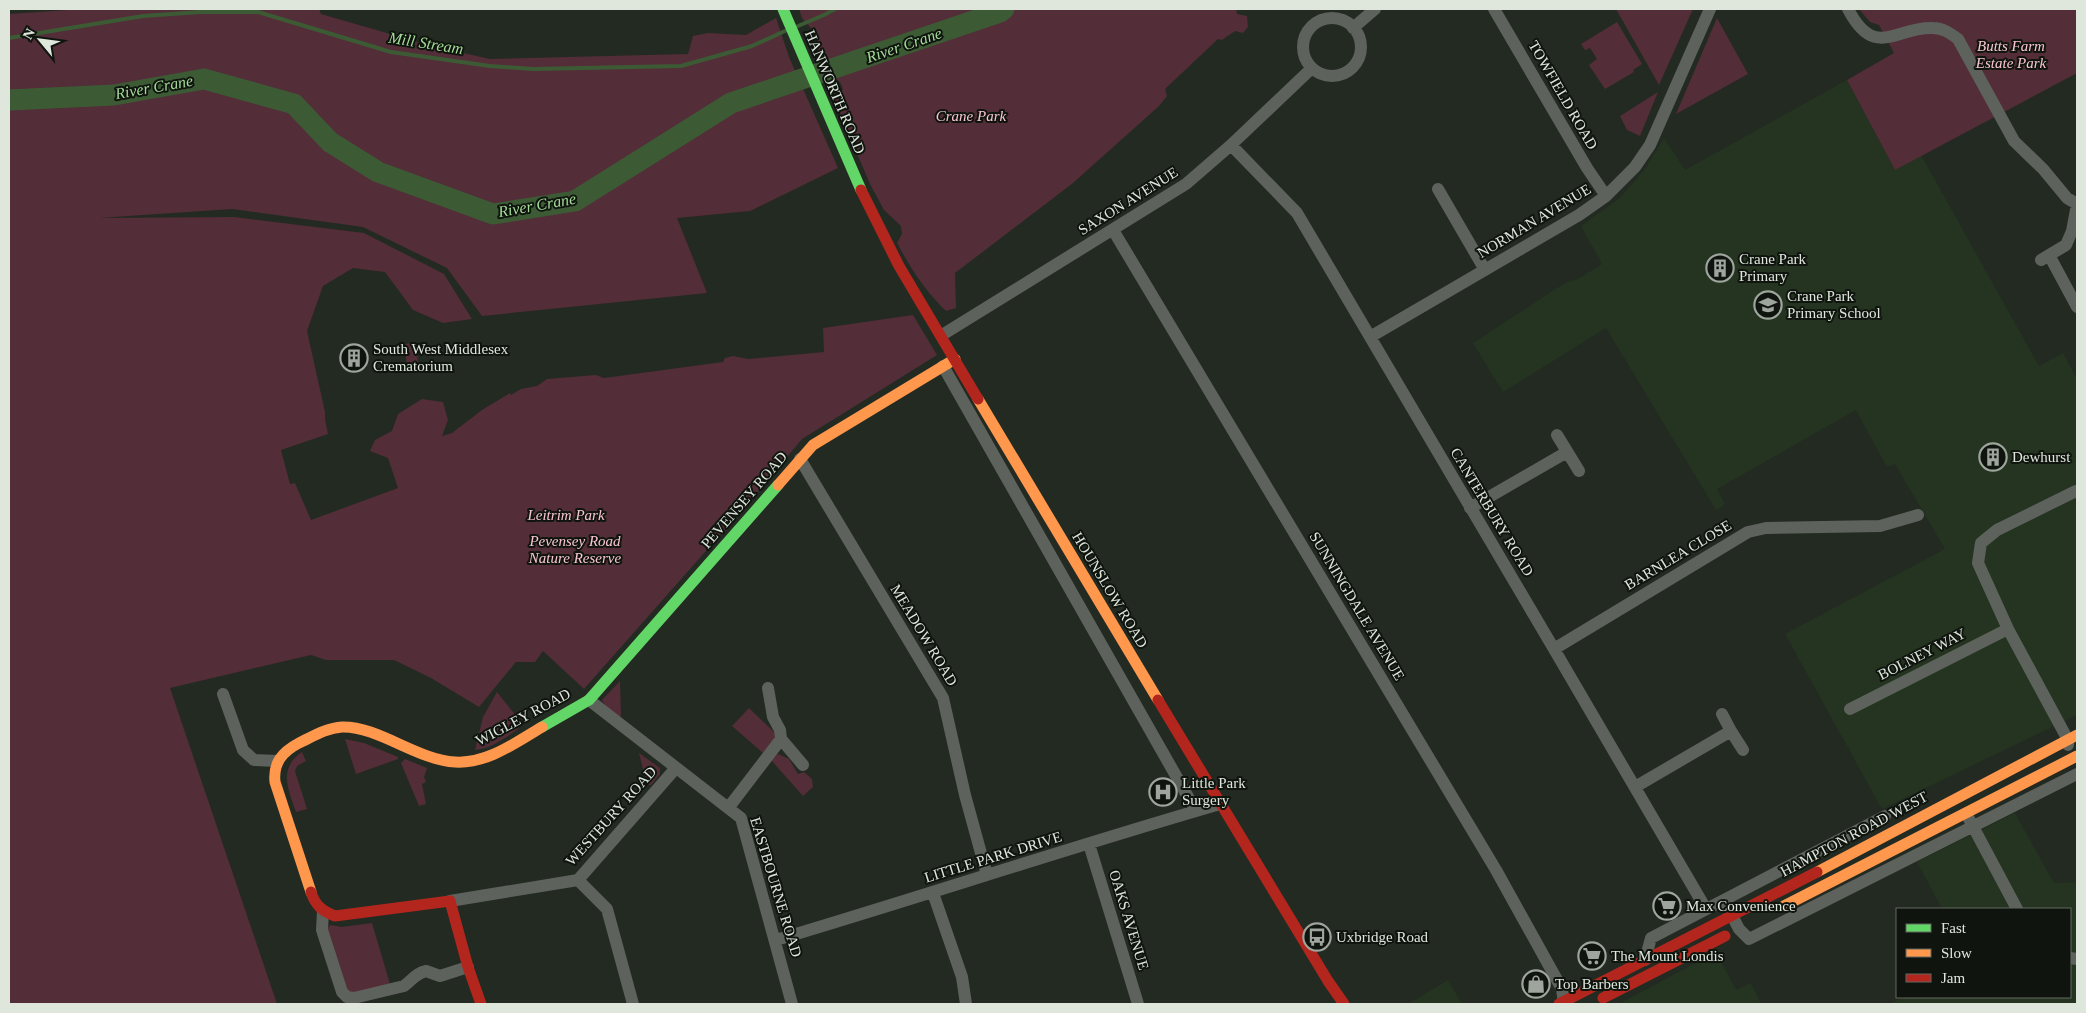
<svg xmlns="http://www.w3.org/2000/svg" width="2086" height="1013" viewBox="0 0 2086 1013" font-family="Georgia,serif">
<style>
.built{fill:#243420}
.green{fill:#532d38}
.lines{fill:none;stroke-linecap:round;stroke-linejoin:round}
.stream{stroke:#3c5b35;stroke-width:4}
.river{stroke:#3c5b35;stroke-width:21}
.street{stroke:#5d625c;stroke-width:12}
.fast{stroke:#63d668;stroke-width:11}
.slow{stroke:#ff974d;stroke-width:11}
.jam{stroke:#b3261e;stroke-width:11}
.labels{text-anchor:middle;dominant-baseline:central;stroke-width:4;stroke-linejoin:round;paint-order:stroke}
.park-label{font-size:15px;font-style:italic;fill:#fac4d2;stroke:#0f150e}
.street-label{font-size:15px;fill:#dfe7dd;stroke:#0f150e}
.poi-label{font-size:15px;fill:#dfe7dd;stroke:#0f150e;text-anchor:start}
.water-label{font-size:16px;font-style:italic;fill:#a5db99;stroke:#0f150e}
</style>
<rect width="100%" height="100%" fill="#232a22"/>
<!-- built -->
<path class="built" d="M 1847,80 L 1895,170 L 1921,155 L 2039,366 L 2063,353 L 2077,379 L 2077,715 L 1882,809 L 1785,634 L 1945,549 L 1895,464 L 1887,467 L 1856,410 L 1717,489 L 1725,504 L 1716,510 L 1606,328 L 1503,392 L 1473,343 L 1565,283 L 1578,279 L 1602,264 L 1581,226 L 1620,198 L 1645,169 L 1664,138 L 1685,170 Z
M 2015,813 L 2054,883 L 2077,882 L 2077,1004 L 1890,1004 L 1904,997 L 2070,997 L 2070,909 L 1942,909 L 1917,862 Z
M 1716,952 L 1736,990 L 1751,983 L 1761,1004 L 1619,1004 Z
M 1448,980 L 1462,1004 L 1408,1004 Z"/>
<!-- green -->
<path class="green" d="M 83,9 L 319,9 L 321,14 L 428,45 L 490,59 L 688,54 L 693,36 L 708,33 L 746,35 L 776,18 L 789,57 L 838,168 L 750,211 L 677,218 L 707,293 L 482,316 L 447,268 L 363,227 L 232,209 L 99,218 L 234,217 L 364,233 L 444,274 L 472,319 L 443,323 L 413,310 L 385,272 L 353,268 L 323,286 L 307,331 L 325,412 L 325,419 L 328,434 L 281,450 L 290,484 L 295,483 L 311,520 L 398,488 L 388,458 L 370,451 L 375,440 L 392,431 L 398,414 L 422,399 L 443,402 L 448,420 L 442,436 L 452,433 L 482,410 L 510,393 L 511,395 L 521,389 L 537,386 L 547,379 L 596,375 L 604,378 L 723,362 L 725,358 L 733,356 L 748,359 L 824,352 L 823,328 L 913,315 L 937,355 L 802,439 L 750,501 L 584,689 L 543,651 L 535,662 L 516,662 L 479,707 L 431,678 L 394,660 L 326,660 L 311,655 L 170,688 L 277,1004 L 9,1004 L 9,14 Z
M 799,9 L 1236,9 L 1237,14 L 1247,16 L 1248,27 L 1243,33 L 1235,31 L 1222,40 L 1218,39 L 1165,89 L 1167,96 L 1159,106 L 1073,183 L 955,273 L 956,308 L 946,311 C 925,291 911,269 897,243 L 902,234 L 901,226 L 884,210 L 870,184 L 833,97 L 843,89 L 840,82 L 835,79 L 832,64 L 818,50 L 817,35 L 802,18 Z
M 1616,9 L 1693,9 L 1659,85 Z
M 1859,9 L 2077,9 L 2077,73 L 1895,170 L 1847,80 L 1894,53 L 1879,25 L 1870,22 Z
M 1717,18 L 1748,74 L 1676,114 Z
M 1617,22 L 1642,64 L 1633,70 L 1634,72 L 1605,89 L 1589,65 L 1597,59 L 1590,48 L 1585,50 L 1581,44 Z
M 1658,92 L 1640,136 L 1627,130 L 1620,116 Z
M 411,343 L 417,347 L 418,366 L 412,371 L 407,367 L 405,349 L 406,344 Z
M 620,681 L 621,716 L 620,717 L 606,707 L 602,700 Z
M 497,692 L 520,721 L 519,728 C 505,738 493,748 475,750 L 483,717 Z
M 749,708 L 775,733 L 774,741 L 763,753 L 732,726 Z
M 345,739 L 364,743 L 398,757 L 398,759 L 356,774 Z
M 302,752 L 306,761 L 297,766 L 295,771 L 307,809 L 296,812 C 288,789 278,768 302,752 Z
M 639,753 L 660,768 L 660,774 L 651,785 L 647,785 Z
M 778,754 L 789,759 L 798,774 L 804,772 L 812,779 L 813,787 L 803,796 L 771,760 Z
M 405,759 L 427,768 L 424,777 L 426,782 L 422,784 L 426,804 L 419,806 L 401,763 Z
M 372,923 L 390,984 L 353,994 L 348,992 L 326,931 L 330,925 L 342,927 Z"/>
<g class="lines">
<!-- stream -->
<path class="stream" d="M 798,26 L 824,15 L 835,9
M 9,38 L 143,16 L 200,12 L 258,12 L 391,52 L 490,66 L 533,69 L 681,66 L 752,46 L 785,31"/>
<!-- river -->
<path class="river" d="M 9,100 L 114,95 L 204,79 L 294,104 L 330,142 L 378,172 L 493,214 L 575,201 L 731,103 L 1000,12 L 1004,9"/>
<!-- street -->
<path class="street" d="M 1494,9 L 1587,168 L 1606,196
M 1848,9 C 1875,61 1896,26 1933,28 C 1943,28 1950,33 1958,39 L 2014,141 L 2043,169 L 2067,198 L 2077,204
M1303 47a29 29 0 1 1 58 0a29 29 0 1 1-58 0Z
M 1353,28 L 1375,9
M 1231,145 L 1297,213 L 1554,649 L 1706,909
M 1438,189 L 1485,270
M 1113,230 L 1496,870 L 1562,989 L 1564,1004
M 2049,255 L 2077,307
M 2041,260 L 2066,245 L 2072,231 L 2077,204
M 942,335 L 1186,184 L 1231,145 L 1312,68
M 1370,337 L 1579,215 L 1606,196 L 1635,167 L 1650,145 L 1710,9
M 943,366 L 1196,811
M 1557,435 L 1579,471
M 800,459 L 943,698 L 965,795 L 987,875
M 1470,508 L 1567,452
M 1554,649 L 1748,532 L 1766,528 L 1880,526 L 1918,515
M 223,694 L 243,750 L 254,760 L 278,761
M 589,700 L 741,818 L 792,1004
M 1850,709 L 2008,629
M 1731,731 L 1743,750
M 781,739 L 803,765
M 2068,745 L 2068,740 L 2008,629 L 1978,563 L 1981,543 L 1997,530 L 2076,491
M 1635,787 L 1731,731 L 1722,714
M 729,807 L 781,739 L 780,730 L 773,717 L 768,688
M 1969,819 L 2017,909
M 1089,844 L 1138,1004
M 578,880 L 607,909 L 633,1004
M 933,893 L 962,977 L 966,1004
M 1724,900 L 1739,929 L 1749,939 L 2077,774
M 450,901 L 578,880 L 675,769
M 323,911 L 322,930 L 342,992 L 347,997 L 354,998 L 404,986 C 412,980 416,973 426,971 L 440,976 L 468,967
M 776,940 C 924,896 1071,847 1220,804
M 2070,958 L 2077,959
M 1645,960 L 1651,938 L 1885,816"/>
<!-- fast -->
<path class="fast" d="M 783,9 L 861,190
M 542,727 L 589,700 L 778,485"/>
<!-- slow -->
<path class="slow" d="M 978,399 L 1158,700
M 778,485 L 813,445 L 955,359
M 1817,872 L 2077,735
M 311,892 L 275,782 C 273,763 282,752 299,743 C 312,737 326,728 342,727 C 378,726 417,760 455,762 C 487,764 515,743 542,727
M 1784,906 L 2077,756"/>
<!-- jam -->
<path class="jam" d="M 861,190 L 899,266 L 978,399
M 1158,700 L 1328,981 L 1344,1004
M 311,892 C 315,905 322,911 335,916 L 450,901 L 468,967 L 481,1004
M 1603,998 L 1725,936
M 1559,1004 L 1817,872"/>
</g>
<!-- icons -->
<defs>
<g id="building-ring" transform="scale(1.4375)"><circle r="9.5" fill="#0f150e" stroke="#9da59c" stroke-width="1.5"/><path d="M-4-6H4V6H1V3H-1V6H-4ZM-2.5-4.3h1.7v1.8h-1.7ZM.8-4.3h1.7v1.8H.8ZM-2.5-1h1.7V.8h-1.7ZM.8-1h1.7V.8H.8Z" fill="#9da59c"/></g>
<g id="school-ring" transform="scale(1.4375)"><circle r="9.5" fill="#0f150e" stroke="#9da59c" stroke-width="1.5"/><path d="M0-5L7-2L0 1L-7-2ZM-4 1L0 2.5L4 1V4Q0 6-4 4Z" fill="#9da59c"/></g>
<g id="hospital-ring" transform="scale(1.4375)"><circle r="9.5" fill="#0f150e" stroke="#9da59c" stroke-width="1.5"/><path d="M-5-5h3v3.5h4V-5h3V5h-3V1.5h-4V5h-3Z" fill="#9da59c"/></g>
<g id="supermarket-ring" transform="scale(1.4375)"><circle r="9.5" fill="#0f150e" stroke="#9da59c" stroke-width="1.5"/><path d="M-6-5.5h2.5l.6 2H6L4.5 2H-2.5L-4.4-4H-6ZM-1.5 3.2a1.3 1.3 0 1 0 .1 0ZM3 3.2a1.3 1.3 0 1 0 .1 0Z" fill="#9da59c"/></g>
<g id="bus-ring" transform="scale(1.4375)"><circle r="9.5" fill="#0f150e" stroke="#9da59c" stroke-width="1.5"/><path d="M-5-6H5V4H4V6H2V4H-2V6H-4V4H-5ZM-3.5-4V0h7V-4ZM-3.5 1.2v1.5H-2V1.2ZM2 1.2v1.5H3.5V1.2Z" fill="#9da59c"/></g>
<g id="shop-ring" transform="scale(1.4375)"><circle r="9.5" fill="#0f150e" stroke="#9da59c" stroke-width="1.5"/><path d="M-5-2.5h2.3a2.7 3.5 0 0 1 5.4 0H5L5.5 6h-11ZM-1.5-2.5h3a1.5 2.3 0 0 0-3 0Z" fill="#9da59c"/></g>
</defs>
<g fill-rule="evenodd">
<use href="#building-ring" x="1720" y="268"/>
<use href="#school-ring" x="1768" y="305"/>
<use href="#building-ring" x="354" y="358"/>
<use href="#building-ring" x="1993" y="457"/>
<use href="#hospital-ring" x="1163" y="792"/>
<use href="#supermarket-ring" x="1667" y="906"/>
<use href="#bus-ring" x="1317" y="937"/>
<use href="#supermarket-ring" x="1592" y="956"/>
<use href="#shop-ring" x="1536" y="984"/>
</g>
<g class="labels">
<!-- park labels -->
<g class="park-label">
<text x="2011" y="46">Butts Farm<tspan x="2011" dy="17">Estate Park</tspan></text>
<text x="971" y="116">Crane Park</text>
<text x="566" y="515">Leitrim Park</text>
<text x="575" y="541">Pevensey Road<tspan x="575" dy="17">Nature Reserve</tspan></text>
</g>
<!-- street labels -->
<g class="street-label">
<text transform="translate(835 92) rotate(67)">HANWORTH ROAD</text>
<text transform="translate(1563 95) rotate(60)">TOWFIELD ROAD</text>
<text transform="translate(1128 201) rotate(-32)">SAXON AVENUE</text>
<text transform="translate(1534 221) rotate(-31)">NORMAN AVENUE</text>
<text transform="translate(744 500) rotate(-49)">PEVENSEY ROAD</text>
<text transform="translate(1492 512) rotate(59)">CANTERBURY ROAD</text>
<text transform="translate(1678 555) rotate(-31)">BARNLEA CLOSE</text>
<text transform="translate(1110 590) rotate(59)">HOUNSLOW ROAD</text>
<text transform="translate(1357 606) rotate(59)">SUNNINGDALE AVENUE</text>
<text transform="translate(924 635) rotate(59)">MEADOW ROAD</text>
<text transform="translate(1922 654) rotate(-27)">BOLNEY WAY</text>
<text transform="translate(523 717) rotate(-28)">WIGLEY ROAD</text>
<text transform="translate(611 816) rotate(-48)">WESTBURY ROAD</text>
<text transform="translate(1854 834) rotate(-28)">HAMPTON ROAD WEST</text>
<text transform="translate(993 857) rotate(-17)">LITTLE PARK DRIVE</text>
<text transform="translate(776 887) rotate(73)">EASTBOURNE ROAD</text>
<text transform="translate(1129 920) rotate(73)">OAKS AVENUE</text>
</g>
<!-- poi labels -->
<g class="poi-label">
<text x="1739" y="259">Crane Park<tspan x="1739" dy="17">Primary</tspan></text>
<text x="1787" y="296">Crane Park<tspan x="1787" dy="17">Primary School</tspan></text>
<text x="373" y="349">South West Middlesex<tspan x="373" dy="17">Crematorium</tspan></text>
<text x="2012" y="457">Dewhurst</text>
<text x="1182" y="783">Little Park<tspan x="1182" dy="17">Surgery</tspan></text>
<text x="1686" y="906">Max Convenience</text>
<text x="1336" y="937">Uxbridge Road</text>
<text x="1611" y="956">The Mount Londis</text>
<text x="1555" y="984">Top Barbers</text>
</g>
<!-- water labels -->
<g class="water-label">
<text transform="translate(426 43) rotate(9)">Mill Stream</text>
<text transform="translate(904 45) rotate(-19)">River Crane</text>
<text transform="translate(154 87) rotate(-10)">River Crane</text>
<text transform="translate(537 205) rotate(-10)">River Crane</text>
</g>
</g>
<!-- border -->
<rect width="2086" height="1013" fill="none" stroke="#dfe7dd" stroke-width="20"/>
<!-- legend -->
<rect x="1896" y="908" width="175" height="90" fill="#0f150e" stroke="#626961"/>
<rect x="1906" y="924" width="25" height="8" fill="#63d668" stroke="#626961"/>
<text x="1941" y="933" font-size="15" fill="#dfe7dd">Fast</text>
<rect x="1906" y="949" width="25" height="8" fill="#ff974d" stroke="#626961"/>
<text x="1941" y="958" font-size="15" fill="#dfe7dd">Slow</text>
<rect x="1906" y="974" width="25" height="8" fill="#b3261e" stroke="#626961"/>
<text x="1941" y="983" font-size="15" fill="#dfe7dd">Jam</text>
<!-- north arrow -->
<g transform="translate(40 40) rotate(299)" stroke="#0f150e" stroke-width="4" paint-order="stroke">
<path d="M0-4L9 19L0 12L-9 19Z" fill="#dfe7dd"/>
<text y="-8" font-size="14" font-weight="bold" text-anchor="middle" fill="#dfe7dd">N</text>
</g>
</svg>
